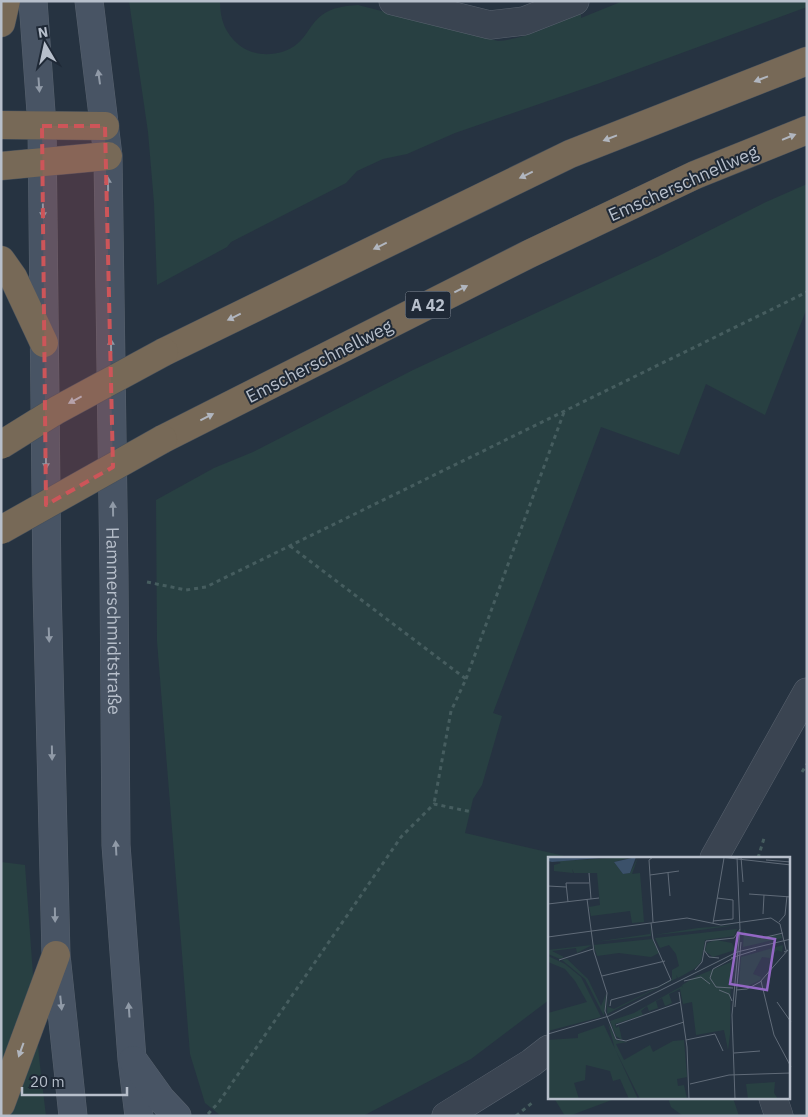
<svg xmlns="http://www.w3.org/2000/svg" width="808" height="1117" viewBox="0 0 808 1117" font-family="'IBM Plex Sans',sans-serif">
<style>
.green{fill:#284042}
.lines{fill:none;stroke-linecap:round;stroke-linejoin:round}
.minor-casing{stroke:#58626e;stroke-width:29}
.secondary-casing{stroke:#58626e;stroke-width:29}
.motorway-casing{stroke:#454f5b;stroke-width:29}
.path{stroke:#465d5f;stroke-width:3;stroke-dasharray:4 4;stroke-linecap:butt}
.minor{stroke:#3a4451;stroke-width:28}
.secondary{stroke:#485464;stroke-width:28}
.motorway{stroke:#776957;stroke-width:28}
.motorway-bridge-casing{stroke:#454f5b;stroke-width:29;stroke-linecap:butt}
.motorway-bridge{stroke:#776957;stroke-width:28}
.oneway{fill:#909aa7}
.oneway2{fill:#b1b6bf}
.marked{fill:#cd5559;fill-opacity:0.2;stroke:#cd5559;stroke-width:4;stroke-dasharray:10 6;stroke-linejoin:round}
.labels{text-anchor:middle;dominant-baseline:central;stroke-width:4;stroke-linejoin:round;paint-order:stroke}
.shield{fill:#1f2936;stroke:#89929e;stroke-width:1}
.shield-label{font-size:16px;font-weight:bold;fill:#b7bfcb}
.street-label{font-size:18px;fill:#b7bfcb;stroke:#1f2936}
.inset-road{fill:none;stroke:#606b78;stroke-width:1}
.view{fill:#9367c4;fill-opacity:0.15;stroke:#9367c4;stroke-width:2.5}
.inset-edge{fill:none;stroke:#b7bfcb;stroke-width:2.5}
</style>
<rect width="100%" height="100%" fill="#263341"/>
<!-- green -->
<path class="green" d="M 129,1 L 220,1 C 220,20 225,33 239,45 C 255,58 281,57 297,44 C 307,36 311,23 322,15 C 333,7 345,6 358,5 L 498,41 C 526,39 554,24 581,13 L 581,18 L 623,1 L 807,1 L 807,7 L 600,83 L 455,133 L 407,154 L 383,159 L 357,171 L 346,183 L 231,242 L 227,247 L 157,285 L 154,203 L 148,132 Z
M 807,184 L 807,308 L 765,415 L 706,384 L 679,455 L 601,427 L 493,713 L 502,716 L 482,785 L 473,799 L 465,833 L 573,858 L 549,858 L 549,1000 L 471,1059 L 363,1116 L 221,1116 L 205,1103 L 190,1054 L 157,641 L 156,500 L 214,468 L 253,452 L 413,370 L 659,256 L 766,202 Z
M 1,862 L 25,865 L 39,1057 L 46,1116 L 1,1116 Z
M 554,1098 L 617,1098 L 569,1116 L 565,1116 Z
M 668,1098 L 733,1098 L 739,1116 L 683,1116 L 671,1107 Z"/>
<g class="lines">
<!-- minor casing -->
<g class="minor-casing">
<path id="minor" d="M 393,1 L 490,25 L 524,21 L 575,1
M 714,858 L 807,692
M 773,1098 L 779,1116
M 446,1116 L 531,1063 L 549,1049"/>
</g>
<!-- secondary casing -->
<g class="secondary-casing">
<g id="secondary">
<path d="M 33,1 L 42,126 L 47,586 L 56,955 L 73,1116"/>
<path id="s1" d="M 89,1 L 108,156 L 114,575 L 116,845 L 132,1059 L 139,1116"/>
<path d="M 133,1060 L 161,1099 L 177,1116"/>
</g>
</g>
<!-- motorway casing -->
<g class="motorway-casing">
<path id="motorway" d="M 1,23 L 6,1
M 1,125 L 105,126
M 1,166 L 108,156
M 1,260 L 13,277 L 44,343
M 164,352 L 570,154 L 807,61
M 163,439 L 529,254 L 695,175 L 807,130
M 1,1104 L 56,955"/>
</g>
<!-- path -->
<path class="path" d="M 290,546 L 466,679 L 451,711 L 434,804
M 147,582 L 186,590 L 206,587 L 807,292
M 466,679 L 564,412
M 802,772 L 807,764
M 758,858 L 765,835
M 208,1114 L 219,1102 L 401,837 L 434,804 L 472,812
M 516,1116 L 533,1102"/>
<!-- minor -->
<use href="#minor" class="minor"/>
<!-- secondary -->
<use href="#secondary" class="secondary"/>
<!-- motorway -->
<use href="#motorway" class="motorway"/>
<!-- motorway-bridge casing -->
<g class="motorway-bridge-casing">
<path id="motorway-bridge" d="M 1,445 L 57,410 L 164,352
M 1,530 L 163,439"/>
</g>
<!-- motorway-bridge -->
<use href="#motorway-bridge" class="motorway-bridge"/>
</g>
<!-- one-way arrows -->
<defs><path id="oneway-solid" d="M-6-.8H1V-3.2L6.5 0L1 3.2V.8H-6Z" transform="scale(1.25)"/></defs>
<g class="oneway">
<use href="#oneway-solid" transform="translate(99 77) rotate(-98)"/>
<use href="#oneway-solid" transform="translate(39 85) rotate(86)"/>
<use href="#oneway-solid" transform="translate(108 184) rotate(-91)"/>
<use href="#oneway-solid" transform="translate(43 211) rotate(89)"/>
<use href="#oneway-solid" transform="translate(111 346) rotate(-91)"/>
<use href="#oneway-solid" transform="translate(46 462) rotate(89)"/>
<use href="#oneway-solid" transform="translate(113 509) rotate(-91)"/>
<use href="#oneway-solid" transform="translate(49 635) rotate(88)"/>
<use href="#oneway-solid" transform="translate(52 753) rotate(89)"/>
<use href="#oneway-solid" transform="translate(116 848) rotate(-93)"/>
<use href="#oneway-solid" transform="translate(55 915) rotate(89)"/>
<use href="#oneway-solid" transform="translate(61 1003) rotate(84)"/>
<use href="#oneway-solid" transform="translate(129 1010) rotate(-94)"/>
</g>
<g class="oneway2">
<use href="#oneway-solid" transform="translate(761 79) rotate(159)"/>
<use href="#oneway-solid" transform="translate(789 137) rotate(-22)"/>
<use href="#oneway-solid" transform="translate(610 138) rotate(159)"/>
<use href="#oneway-solid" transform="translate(526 175) rotate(154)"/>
<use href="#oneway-solid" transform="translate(380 246) rotate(154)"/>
<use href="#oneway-solid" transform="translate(461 289) rotate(-27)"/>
<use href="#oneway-solid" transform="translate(234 317) rotate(154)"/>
<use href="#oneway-solid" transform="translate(75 400) rotate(152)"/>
<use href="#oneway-solid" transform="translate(207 417) rotate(-27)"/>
<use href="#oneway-solid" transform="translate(21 1050) rotate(110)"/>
</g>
<!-- marked area -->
<path class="marked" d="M 42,126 L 105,126 L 113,467 L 46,505 Z"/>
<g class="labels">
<!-- shield labels -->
<rect class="shield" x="405.5" y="291.5" width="45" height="27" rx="4"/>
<g class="shield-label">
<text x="428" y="305">A 42</text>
</g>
<!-- street labels -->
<g class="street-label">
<text transform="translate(683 183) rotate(-24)">Emscherschnellweg</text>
<text transform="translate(319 361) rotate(-27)">Emscherschnellweg</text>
<text stroke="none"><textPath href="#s1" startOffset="621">Hammerschmidtstraße</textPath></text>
</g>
</g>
<!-- overview -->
<g transform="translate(548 857)">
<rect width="242" height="242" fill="#263341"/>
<path d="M 84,0 L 66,5 L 75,17 L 82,16 L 90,0 L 84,17 L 92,16 L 96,65 L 84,66 L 82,54 L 43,59 L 41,50 L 52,48 L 49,16 L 26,16 L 24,12 L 25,16 L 6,14 L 6,8 L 13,6 L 10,4 ZM 102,68 L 103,79 L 46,85 L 102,77 ZM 189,68 L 145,74 L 106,78 L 150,71 ZM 189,72 L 186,79 L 157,83 L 153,105 L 146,112 L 130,121 L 128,118 L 129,121 L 59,157 L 60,135 L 60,150 L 66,152 L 124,123 L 124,113 L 131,109 L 128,97 L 121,88 L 112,91 L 107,81 ZM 196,72 L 202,80 L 233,78 L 234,81 L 195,90 ZM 104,82 L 111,96 L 103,100 L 71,96 L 49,99 L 47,93 L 46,88 ZM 168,83 L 184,86 L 187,93 L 165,100 L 157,94 L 159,86 ZM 44,88 L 29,96 L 28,91 L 4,94 L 16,100 L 12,102 L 0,97 L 0,93 ZM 235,88 L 234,95 L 229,93 L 222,101 L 214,100 L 205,117 L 213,120 L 212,123 L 198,130 L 191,128 L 193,100 ZM 0,99 L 17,107 L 33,120 L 53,160 L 0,174 L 0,156 L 39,145 L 27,124 L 17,112 L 0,105 ZM 19,102 L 40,122 L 53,149 L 58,137 L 56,159 L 37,122 L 14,103 ZM 183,105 L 182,177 L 180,193 L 176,173 L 148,178 L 144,145 L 135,147 L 132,132 L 121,137 L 124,146 L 117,149 L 114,141 L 108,144 L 110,151 L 101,154 L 99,149 L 93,154 L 95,158 L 67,167 L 68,171 L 71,169 L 74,183 L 68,179 L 62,164 L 86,156 L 134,129 L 135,131 L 134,128 L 149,119 ZM 60,166 L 68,183 L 80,185 L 68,187 L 76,203 L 102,188 L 105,195 L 125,184 L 136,183 L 139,220 L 129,222 L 130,229 L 136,228 L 139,242 L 92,242 L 67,192 ZM 56,168 L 90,242 L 81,242 L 72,222 L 65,224 L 62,214 L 38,208 L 37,223 L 26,226 L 31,242 L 0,242 L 0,183 L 30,181 L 30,177 ZM 227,225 L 226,236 L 230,242 L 200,242 L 198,227 Z" fill="#284042"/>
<path d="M 0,0 L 63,0 L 4,5 L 0,4 ZM 88,0 L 82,16 L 75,17 L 66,5 Z" fill="#3b516a"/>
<path class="inset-road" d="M 172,0 L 243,8M 193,0 L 195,25M 218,3 L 243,5M 41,16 L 43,42M 120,16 L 122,39M 102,18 L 131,14M 0,29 L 18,30M 201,37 L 243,40M 39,42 L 46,95 L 59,136 L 57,154 L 68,182 L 78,184 L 136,165M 20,45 L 18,26 L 41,26M 0,47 L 51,41M 215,57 L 216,38M 165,64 L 185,62 L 185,43 L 169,41M 105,65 L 101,3 L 105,0M 231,65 L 237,58 L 239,39M 165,66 L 176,1M 202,78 L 214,81 L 235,76M 0,80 L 139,61 L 173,68 L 223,61 L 232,67 L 238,93M 156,93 L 161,100 L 171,101M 183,101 L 208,93M 185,101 L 165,112 L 162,121 L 168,130 L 185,131M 11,103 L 45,92M 147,113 L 154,105 L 158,84 L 186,81 L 192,72M 54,119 L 117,104M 136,124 L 153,120 L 162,127M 213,124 L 226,178 L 243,210M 171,133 L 181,137 L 184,144M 188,133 L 199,132 L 212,125 L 240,93 L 236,95M 131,135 L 139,190 L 141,242M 229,145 L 243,165M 62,149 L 63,143 L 110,130 L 123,123 L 105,82 L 103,66M 187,150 L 193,85M 68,168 L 133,145M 0,177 L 61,159 L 189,95 L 243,82M 138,183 L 167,177 L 175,194M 186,196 L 212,194M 142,227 L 181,218 L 243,216M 187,242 L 184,158 L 192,72 L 189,0"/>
<path class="view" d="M 190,76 L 227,82 L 219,133 L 182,127 Z"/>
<rect width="242" height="242" class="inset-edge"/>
</g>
<!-- border -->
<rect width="808" height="1117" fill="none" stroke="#b7bfcb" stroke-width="5"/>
<!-- north arrow -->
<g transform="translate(45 45) rotate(351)" stroke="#1f2936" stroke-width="4" paint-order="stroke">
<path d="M0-4L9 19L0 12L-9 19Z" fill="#b7bfcb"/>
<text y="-8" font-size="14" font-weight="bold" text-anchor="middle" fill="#b7bfcb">N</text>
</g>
<!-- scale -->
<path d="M22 1087v8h105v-8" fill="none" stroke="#b7bfcb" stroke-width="2.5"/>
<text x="30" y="1087" font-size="15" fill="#b7bfcb" stroke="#1f2936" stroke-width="4" paint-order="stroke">20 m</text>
</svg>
